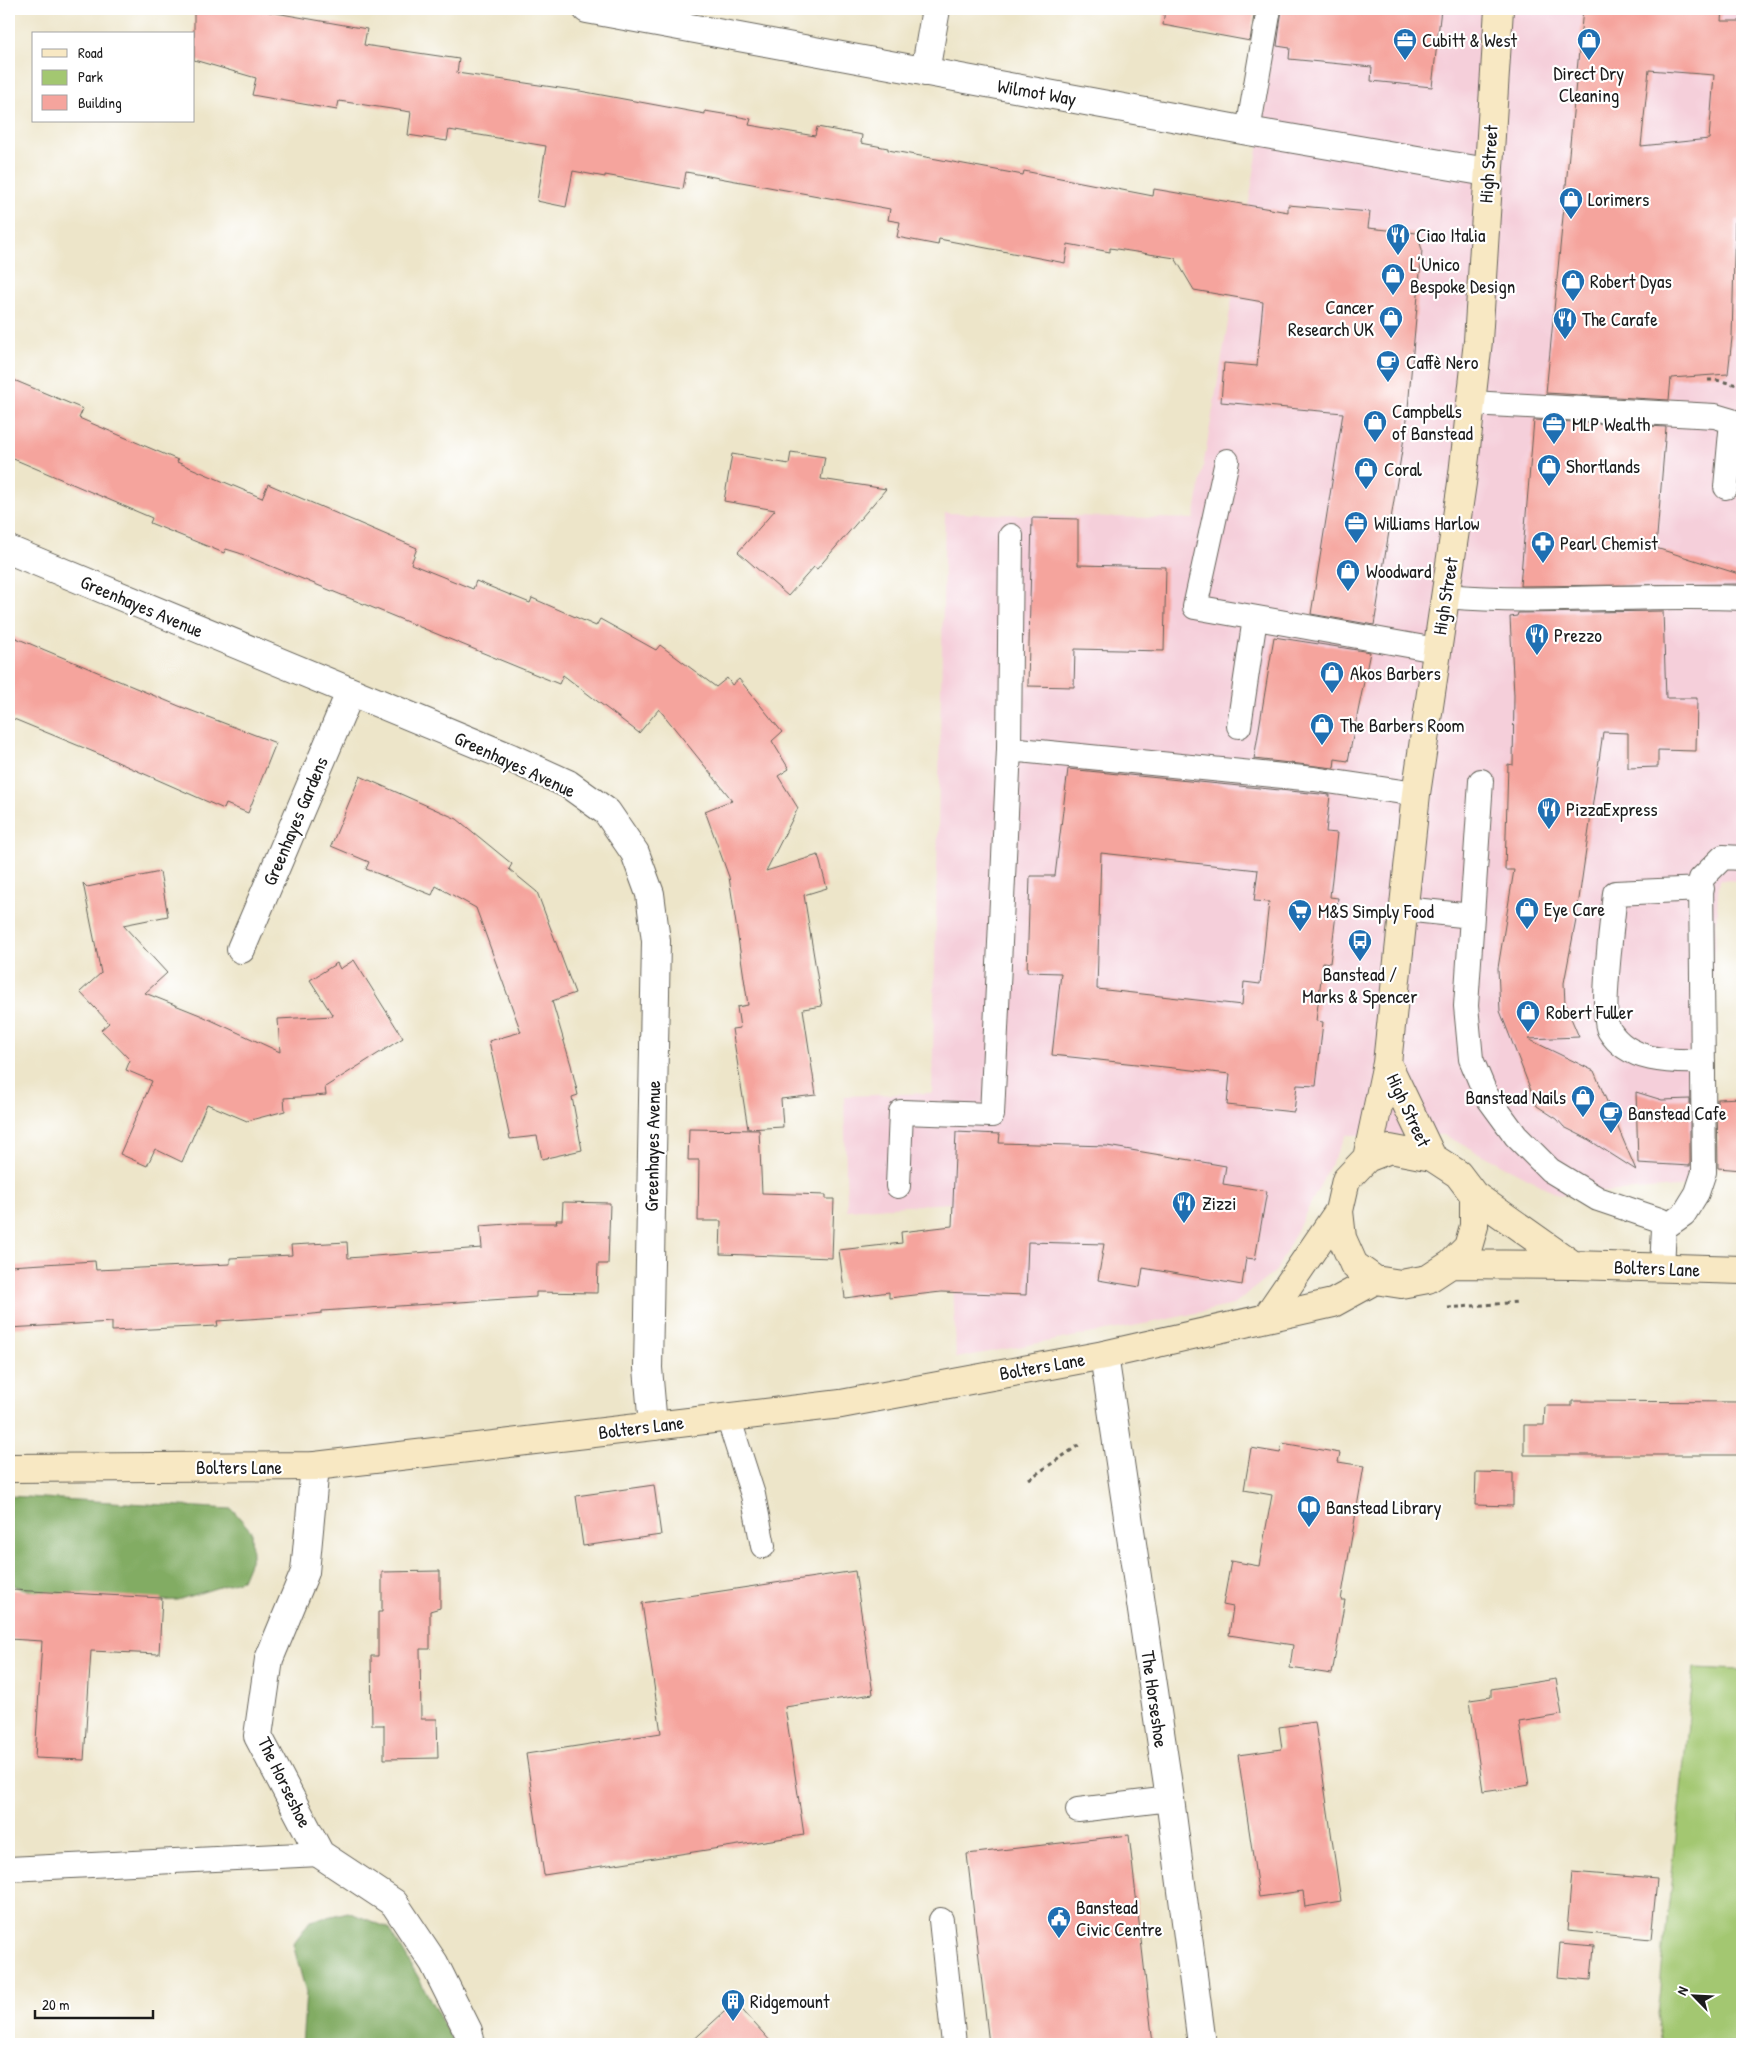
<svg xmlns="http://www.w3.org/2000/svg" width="1751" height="2053" viewBox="0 0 1751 2053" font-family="'Patrick Hand',sans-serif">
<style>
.built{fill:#f5cfda}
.green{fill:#a3c771;stroke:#607246}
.forest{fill:#82ac63;stroke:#4f6440}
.building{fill:#f5a49d;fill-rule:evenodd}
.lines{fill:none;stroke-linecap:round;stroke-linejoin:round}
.service-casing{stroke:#656259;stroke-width:26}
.minor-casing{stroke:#656259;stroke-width:30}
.secondary-casing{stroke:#656259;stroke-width:30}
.path{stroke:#656259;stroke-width:3;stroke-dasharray:4 4;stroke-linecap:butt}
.service{stroke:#fff;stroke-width:24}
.minor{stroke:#fff;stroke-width:28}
.secondary{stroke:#f8e8c3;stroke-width:28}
.labels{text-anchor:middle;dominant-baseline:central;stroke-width:4.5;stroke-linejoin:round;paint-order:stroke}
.poi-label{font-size:19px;fill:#1c1c1c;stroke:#fff;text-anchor:start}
.street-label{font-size:19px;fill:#1c1c1c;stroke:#fff}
</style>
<rect width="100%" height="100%" fill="#fff"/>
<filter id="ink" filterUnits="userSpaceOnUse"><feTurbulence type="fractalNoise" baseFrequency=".02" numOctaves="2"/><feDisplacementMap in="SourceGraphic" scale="10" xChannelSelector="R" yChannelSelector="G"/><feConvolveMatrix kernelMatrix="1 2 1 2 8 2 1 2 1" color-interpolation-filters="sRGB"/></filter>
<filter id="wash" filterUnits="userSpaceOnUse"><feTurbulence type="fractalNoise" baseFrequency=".0096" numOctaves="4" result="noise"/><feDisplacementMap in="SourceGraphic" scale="20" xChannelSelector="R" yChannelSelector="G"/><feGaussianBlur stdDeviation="1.12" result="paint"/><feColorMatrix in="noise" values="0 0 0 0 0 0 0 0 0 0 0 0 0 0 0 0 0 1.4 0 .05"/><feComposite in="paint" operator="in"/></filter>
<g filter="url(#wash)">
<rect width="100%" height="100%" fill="#ede5c9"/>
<!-- built -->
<path class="built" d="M 1274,9 L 1742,9 L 1742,881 L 1719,880 L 1707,1072 L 1708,1185 L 1560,1195 L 1444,1135 L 1346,1135 L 1276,1271 L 1233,1305 L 1155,1322 L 956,1358 L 950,1203 L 847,1210 L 844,1096 L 932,1093 L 945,513 L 1194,519 L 1265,109 Z"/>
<!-- green -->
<path class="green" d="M 1694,1668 L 1742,1670 L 1742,2044 L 1662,2044 L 1657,2014 Z"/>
<!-- forest -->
<path class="forest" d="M 9,1496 L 232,1509 L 251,1531 L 252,1556 L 242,1580 L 177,1600 L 73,1605 L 9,1584 Z
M 348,1912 L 389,1928 L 417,1975 L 454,2044 L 302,2044 L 306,1993 L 293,1944 L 310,1921 Z"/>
<g id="blocks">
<!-- building -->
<path class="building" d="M 194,9 L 253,9 L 367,29 L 364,45 L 459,59 L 457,73 L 580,91 L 705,114 L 705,111 L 729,115 L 751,119 L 749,125 L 815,136 L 817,127 L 862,135 L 861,143 L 888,148 L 888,150 L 1023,175 L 1024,171 L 1153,196 L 1154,189 L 1288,212 L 1288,205 L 1370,212 L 1368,228 L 1417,233 L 1422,250 L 1407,419 L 1374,625 L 1311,614 L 1343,413 L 1221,402 L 1224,363 L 1257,366 L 1263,302 L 1194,290 L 1175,258 L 1110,248 L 1110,252 L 1068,244 L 1065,263 L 939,239 L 938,245 L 897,237 L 900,222 L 888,220 L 890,209 L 686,172 L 683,189 L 605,175 L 605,177 L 573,171 L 566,207 L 537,201 L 546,146 L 449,130 L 447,141 L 408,135 L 411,112 L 339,101 L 337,110 L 252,95 L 256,78 L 194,60 Z
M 1165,9 L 1255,9 L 1250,41 L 1163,25 Z
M 1282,9 L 1441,9 L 1432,87 L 1371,81 L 1372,67 L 1289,59 L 1290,48 L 1277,46 Z
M 1583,9 L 1722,9 L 1721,21 L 1742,21 L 1742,219 L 1735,220 L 1732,338 L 1728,374 L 1671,378 L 1669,400 L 1546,393 ZM 1649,70 L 1714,75 L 1709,139 L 1641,146 Z
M 9,378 L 83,409 L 79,418 L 178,460 L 177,462 L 262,498 L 268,484 L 417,548 L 411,564 L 473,589 L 476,581 L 530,603 L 532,598 L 596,626 L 600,619 L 656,650 L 660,645 L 716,687 L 727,678 L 732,685 L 739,679 L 782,732 L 772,741 L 789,769 L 778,776 L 798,808 L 766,871 L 818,855 L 827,888 L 804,895 L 822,1006 L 803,1009 L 816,1095 L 781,1099 L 783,1127 L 748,1129 L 732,1029 L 740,1028 L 737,1007 L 748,1005 L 729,877 L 705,811 L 732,800 L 659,709 L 639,733 L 563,675 L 559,684 L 239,553 L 226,549 L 224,553 L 150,523 L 152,518 L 9,457 Z
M 1534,420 L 1666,427 L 1656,548 L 1742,575 L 1742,584 L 1520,586 Z
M 791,452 L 825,457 L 821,479 L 886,489 L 817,569 L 814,567 L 788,596 L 738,552 L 775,510 L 724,501 L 732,454 L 789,464 Z
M 1032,518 L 1078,519 L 1078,565 L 1166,567 L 1164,651 L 1075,649 L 1074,687 L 1028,686 Z
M 1663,611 L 1666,698 L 1697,698 L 1696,751 L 1658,750 L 1658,767 L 1628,768 L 1628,733 L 1603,732 L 1576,920 L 1564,983 L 1565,1004 L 1579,1037 L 1528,1039 L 1594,1071 L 1636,1170 L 1586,1138 L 1564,1127 L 1557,1119 L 1537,1106 L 1500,1011 L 1498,968 L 1514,870 L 1505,870 L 1508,764 L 1513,765 L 1514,695 L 1510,617 L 1517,616 L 1518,613 Z
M 9,635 L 179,706 L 276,743 L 248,813 L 226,804 L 224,809 L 106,757 L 9,717 Z
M 1274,637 L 1370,652 L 1348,761 L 1335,759 L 1334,768 L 1254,759 Z
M 1068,769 L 1330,795 L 1326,832 L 1337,833 L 1330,897 L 1338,898 L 1330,963 L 1323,962 L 1316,1021 L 1323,1022 L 1316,1086 L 1297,1085 L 1294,1112 L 1227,1105 L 1230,1074 L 1052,1055 L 1061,973 L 1027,972 L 1030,876 L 1055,876 ZM 1101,853 L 1258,870 L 1254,901 L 1269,902 L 1260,984 L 1244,982 L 1242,1005 L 1097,989 Z
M 360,776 L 457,819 L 512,864 L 509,869 L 537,892 L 575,993 L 552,1001 L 571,1065 L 578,1095 L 572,1097 L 582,1150 L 542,1159 L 537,1136 L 510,1139 L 489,1041 L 521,1032 L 476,908 L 436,886 L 432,895 L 366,869 L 369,862 L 331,846 Z
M 160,872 L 168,916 L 123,925 L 167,973 L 145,993 L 200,1015 L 280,1052 L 278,1019 L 333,1016 L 310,980 L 337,963 L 340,969 L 354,960 L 403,1038 L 325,1087 L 326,1095 L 284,1098 L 285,1111 L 247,1121 L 207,1104 L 182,1162 L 155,1149 L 147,1166 L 120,1154 L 152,1081 L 126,1070 L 130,1060 L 101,1030 L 109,1023 L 80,992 L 101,973 L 83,883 L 87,887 Z
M 1636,1092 L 1662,1100 L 1690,1099 L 1690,1166 L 1638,1163 Z
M 1742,1098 L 1742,1170 L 1718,1168 L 1717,1099 Z
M 689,1129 L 759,1130 L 762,1193 L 826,1195 L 826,1199 L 834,1199 L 832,1258 L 720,1254 L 721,1221 L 698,1221 L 699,1160 L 688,1160 Z
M 956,1132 L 1000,1134 L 999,1143 L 1107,1146 L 1226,1166 L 1223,1184 L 1267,1191 L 1255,1259 L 1246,1258 L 1242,1285 L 1143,1268 L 1140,1287 L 1098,1280 L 1104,1244 L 1028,1242 L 1026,1295 L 941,1292 L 889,1298 L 889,1292 L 845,1298 L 839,1250 L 902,1243 L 901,1232 L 952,1226 Z
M 563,1202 L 610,1203 L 608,1264 L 598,1264 L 597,1293 L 536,1292 L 536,1297 L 322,1311 L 322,1313 L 295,1316 L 217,1321 L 218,1326 L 171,1328 L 112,1331 L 112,1322 L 9,1328 L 9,1266 L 95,1261 L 96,1270 L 230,1264 L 230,1258 L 292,1255 L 291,1245 L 347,1242 L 348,1258 L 482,1248 L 480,1226 L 522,1223 L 557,1223 L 556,1220 L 562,1220 Z
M 1572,1401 L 1742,1402 L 1742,1455 L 1524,1455 L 1524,1425 L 1544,1425 L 1545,1406 L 1572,1406 Z
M 1282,1443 L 1340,1453 L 1338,1462 L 1364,1466 L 1341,1600 L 1345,1600 L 1332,1674 L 1290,1668 L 1293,1645 L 1229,1635 L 1233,1607 L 1223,1605 L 1231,1561 L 1259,1566 L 1272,1495 L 1244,1490 L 1251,1448 L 1280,1453 Z
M 1476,1472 L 1513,1473 L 1513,1506 L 1475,1505 Z
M 654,1485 L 661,1535 L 583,1546 L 576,1496 Z
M 440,1571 L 440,1608 L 430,1611 L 430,1649 L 420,1649 L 421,1719 L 437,1719 L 438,1758 L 384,1759 L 384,1725 L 372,1725 L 371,1656 L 378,1656 L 378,1612 L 382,1612 L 382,1572 Z
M 855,1571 L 873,1694 L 785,1707 L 804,1835 L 544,1875 L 526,1754 L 661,1733 L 642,1603 Z
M 12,1590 L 162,1598 L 159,1654 L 91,1651 L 84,1760 L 35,1758 L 42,1641 L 9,1639 Z
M 1556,1679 L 1562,1715 L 1519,1722 L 1529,1785 L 1497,1791 L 1497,1789 L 1483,1791 L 1470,1700 L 1491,1697 L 1491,1689 Z
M 1315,1722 L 1341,1901 L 1305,1907 L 1303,1891 L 1259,1897 L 1238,1755 L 1282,1749 L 1279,1727 Z
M 1129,1835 L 1153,2044 L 989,2044 L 967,1854 Z
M 1572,1872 L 1657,1879 L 1651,1939 L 1567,1931 Z
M 1560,1943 L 1594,1946 L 1591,1980 L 1557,1977 Z
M 735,2002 L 773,2044 L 689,2044 Z"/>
</g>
</g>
<g filter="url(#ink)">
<use href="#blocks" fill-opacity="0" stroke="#656259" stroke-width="1"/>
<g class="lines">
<!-- service casing -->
<g class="service-casing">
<path id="service" d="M 1248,131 L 1269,9
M 1470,403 L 1715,416 L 1732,421 L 1726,487
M 1227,461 L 1195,607 L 1436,650
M 1446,596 C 1544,605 1644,593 1742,598
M 1239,726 L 1255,618
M 1009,749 L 1314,779 L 1416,794
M 1481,781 L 1466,1006 L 1471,1059 L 1486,1095 L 1516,1136 L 1550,1170 L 1598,1199 L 1660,1220 L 1664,1228 L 1662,1268
M 1702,889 L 1615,893 C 1613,915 1600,1016 1609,1030 C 1628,1062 1670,1062 1703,1061
M 1404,909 L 1472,916
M 898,1186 L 901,1112 L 992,1115 L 1009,749 L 1011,536
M 1664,1228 L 1684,1214 L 1697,1193 L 1704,1172 L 1701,879 L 1723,857 L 1742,858
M 728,1417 L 753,1495 L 763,1546
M 1078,1810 L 1170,1799
M 9,1869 L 320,1854
M 941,1920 L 954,2044"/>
</g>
<!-- minor casing -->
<g class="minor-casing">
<path id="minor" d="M 587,9 L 1248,131 L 1487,172
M 925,72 L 936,9
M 9,550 L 511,758 L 568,784 L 607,812 L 635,853 L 650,894 L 656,941 L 648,1368 L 653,1426
M 241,949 L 350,693
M 1104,1355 L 1170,1799 L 1202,2044
M 315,1466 L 305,1572 L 269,1659 L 258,1736 L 320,1854 L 394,1903 L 434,1963 L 468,2031 L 471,2044"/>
</g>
<!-- secondary casing -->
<g class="secondary-casing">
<path id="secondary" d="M 1387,1063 L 1432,1157
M 1367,1158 L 1387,1063 L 1416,794 L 1462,483 L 1478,341 L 1499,9
M 1474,1195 L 1474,1226 L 1468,1247 L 1451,1264 L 1428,1279 L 1401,1284 L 1375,1280 L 1354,1265 L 1342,1238 L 1339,1211 L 1346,1180 L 1367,1158 L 1390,1149 L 1432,1157 L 1458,1174 L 1474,1195 L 1573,1265
M 1451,1264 L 1573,1265 L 1742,1270
M 1266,1318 L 1339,1211
M 9,1468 L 315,1466 L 841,1404 L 1104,1355 L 1333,1303 L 1375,1280"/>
</g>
<!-- path -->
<path class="path" d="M 1708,380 L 1716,380 L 1742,386
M 1448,1308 L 1519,1302
M 1029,1479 L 1082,1443"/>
<!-- service -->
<use href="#service" class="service"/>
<!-- minor -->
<use href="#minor" class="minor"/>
<!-- secondary -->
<use href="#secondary" class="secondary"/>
</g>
</g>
<!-- icons -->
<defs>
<g id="office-pin" transform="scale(1.25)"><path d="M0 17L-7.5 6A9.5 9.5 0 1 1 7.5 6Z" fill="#1f6fb2" stroke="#fff"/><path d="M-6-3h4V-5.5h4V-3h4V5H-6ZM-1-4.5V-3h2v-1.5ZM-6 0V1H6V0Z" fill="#fff"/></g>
<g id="shop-pin" transform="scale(1.25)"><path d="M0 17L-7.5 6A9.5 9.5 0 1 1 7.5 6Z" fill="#1f6fb2" stroke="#fff"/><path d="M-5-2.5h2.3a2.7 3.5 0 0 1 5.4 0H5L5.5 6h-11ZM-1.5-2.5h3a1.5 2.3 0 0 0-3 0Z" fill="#fff"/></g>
<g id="restaurant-pin" transform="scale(1.25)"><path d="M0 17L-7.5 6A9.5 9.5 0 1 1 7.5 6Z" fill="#1f6fb2" stroke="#fff"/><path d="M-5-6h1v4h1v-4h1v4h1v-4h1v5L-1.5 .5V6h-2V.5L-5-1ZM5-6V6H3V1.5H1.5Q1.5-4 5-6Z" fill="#fff"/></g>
<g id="cafe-pin" transform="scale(1.25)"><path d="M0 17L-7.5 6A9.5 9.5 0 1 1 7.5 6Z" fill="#1f6fb2" stroke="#fff"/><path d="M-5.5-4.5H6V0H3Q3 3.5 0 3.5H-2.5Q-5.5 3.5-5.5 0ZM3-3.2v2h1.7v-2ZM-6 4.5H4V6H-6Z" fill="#fff"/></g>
<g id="pharmacy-pin" transform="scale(1.25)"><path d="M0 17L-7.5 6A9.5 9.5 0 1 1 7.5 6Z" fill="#1f6fb2" stroke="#fff"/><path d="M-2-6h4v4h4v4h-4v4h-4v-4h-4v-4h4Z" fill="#fff"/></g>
<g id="supermarket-pin" transform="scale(1.25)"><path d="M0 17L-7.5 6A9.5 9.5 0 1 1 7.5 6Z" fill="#1f6fb2" stroke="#fff"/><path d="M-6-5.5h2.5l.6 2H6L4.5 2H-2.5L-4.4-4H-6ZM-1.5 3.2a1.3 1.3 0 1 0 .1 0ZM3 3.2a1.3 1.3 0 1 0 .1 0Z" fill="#fff"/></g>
<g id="bus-pin" transform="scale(1.25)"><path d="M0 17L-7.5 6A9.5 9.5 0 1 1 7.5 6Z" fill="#1f6fb2" stroke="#fff"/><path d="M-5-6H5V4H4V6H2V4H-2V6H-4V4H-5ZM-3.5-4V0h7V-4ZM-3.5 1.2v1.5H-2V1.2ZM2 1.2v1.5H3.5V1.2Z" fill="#fff"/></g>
<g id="library-pin" transform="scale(1.25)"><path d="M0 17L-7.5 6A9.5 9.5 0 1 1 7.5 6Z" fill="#1f6fb2" stroke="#fff"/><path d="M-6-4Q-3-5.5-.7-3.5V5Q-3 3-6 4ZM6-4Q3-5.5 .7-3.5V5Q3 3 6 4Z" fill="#fff"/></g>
<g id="civic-pin" transform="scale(1.25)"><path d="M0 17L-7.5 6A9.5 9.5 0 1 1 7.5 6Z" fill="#1f6fb2" stroke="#fff"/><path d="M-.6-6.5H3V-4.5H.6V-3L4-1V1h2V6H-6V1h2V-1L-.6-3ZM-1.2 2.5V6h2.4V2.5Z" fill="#fff"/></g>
<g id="building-pin" transform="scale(1.25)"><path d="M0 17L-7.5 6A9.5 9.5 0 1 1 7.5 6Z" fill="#1f6fb2" stroke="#fff"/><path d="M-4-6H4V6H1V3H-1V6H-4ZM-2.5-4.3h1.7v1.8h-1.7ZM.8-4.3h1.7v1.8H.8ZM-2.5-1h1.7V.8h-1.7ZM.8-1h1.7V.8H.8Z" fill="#fff"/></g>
</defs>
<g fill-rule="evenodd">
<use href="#office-pin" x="1405" y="40"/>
<use href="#shop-pin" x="1589" y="40"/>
<use href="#shop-pin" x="1571" y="199"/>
<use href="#restaurant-pin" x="1398" y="235"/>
<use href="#shop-pin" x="1393" y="275"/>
<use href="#shop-pin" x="1573" y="281"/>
<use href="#shop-pin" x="1391" y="318"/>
<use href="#restaurant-pin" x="1565" y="319"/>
<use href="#cafe-pin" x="1388" y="362"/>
<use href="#shop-pin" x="1375" y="422"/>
<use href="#office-pin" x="1554" y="424"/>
<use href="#shop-pin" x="1549" y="466"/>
<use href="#shop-pin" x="1366" y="469"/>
<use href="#office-pin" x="1356" y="523"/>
<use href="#pharmacy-pin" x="1543" y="543"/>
<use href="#shop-pin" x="1348" y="571"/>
<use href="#restaurant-pin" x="1537" y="635"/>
<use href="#shop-pin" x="1332" y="673"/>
<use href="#shop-pin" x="1322" y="725"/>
<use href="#restaurant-pin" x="1549" y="809"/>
<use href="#shop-pin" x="1527" y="909"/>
<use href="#supermarket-pin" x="1300" y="911"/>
<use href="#bus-pin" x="1360" y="941"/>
<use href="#shop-pin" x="1528" y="1012"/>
<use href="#shop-pin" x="1583" y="1097"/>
<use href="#cafe-pin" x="1611" y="1113"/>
<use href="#restaurant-pin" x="1184" y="1203"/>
<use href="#library-pin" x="1309" y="1507"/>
<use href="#civic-pin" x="1059" y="1918"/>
<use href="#building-pin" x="733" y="2001"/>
</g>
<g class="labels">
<!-- poi labels -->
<g class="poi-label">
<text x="1422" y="40">Cubitt &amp; West</text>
<text x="1589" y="73" text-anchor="middle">Direct Dry<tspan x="1589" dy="22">Cleaning</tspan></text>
<text x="1588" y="199">Lorimers</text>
<text x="1416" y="235">Ciao Italia</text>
<text x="1410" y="264">L’Unico<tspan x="1410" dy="22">Bespoke Design</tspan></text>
<text x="1590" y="281">Robert Dyas</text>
<text x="1374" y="307" text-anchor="end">Cancer<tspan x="1374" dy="22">Research UK</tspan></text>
<text x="1582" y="319">The Carafe</text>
<text x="1406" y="362">Caffè Nero</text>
<text x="1392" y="411">Campbells<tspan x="1392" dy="22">of Banstead</tspan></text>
<text x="1572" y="424">MLP Wealth</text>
<text x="1566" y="466">Shortlands</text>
<text x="1384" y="469">Coral</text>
<text x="1374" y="523">Williams Harlow</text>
<text x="1560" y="543">Pearl Chemist</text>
<text x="1366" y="571">Woodward</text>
<text x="1554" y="635">Prezzo</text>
<text x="1350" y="673">Akos Barbers</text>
<text x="1340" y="725">The Barbers Room</text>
<text x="1566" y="809">PizzaExpress</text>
<text x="1544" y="909">Eye Care</text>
<text x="1318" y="911">M&amp;S Simply Food</text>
<text x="1360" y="974" text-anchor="middle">Banstead /<tspan x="1360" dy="22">Marks &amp; Spencer</tspan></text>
<text x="1546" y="1012">Robert Fuller</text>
<text x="1566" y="1097" text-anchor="end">Banstead Nails</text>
<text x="1628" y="1113">Banstead Cafe</text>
<text x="1202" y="1203">Zizzi</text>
<text x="1326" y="1507">Banstead Library</text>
<text x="1076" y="1907">Banstead<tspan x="1076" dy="22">Civic Centre</tspan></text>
<text x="750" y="2001">Ridgemount</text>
</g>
<!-- street labels -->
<g class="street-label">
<text transform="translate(1037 92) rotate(10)">Wilmot Way</text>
<text transform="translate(1488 164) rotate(-86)">High Street</text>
<text transform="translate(1445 596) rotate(-81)">High Street</text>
<text transform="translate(142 606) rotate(23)">Greenhayes Avenue</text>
<text transform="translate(515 764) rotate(25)">Greenhayes Avenue</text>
<text transform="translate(295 821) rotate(-67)">Greenhayes Gardens</text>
<text transform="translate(1409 1110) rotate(65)">High Street</text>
<text transform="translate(652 1146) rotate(-89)">Greenhayes Avenue</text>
<text transform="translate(1657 1268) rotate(2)">Bolters Lane</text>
<text transform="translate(1042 1366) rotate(-10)">Bolters Lane</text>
<text transform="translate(641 1427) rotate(-7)">Bolters Lane</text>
<text x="239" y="1467">Bolters Lane</text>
<text transform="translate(1155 1699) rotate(82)">The Horseshoe</text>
<text transform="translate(285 1782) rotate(64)">The Horseshoe</text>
</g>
</g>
<!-- margin -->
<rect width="1751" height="2053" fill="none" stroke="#fff" stroke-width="30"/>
<!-- legend -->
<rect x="32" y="32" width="162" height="90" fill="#ffffff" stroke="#a4a4a4"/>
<rect x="42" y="49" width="25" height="8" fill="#f8e8c3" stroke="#a4a4a4"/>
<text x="78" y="58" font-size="15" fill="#1c1c1c">Road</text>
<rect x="42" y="70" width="25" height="15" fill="#a3c771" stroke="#a4a4a4"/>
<text x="78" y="82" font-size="15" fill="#1c1c1c">Park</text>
<rect x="42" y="95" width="25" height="15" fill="#f5a49d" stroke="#a4a4a4"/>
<text x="78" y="108" font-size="15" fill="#1c1c1c">Building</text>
<!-- north arrow -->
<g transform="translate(1694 1996) rotate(294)" stroke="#ffffff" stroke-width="4" paint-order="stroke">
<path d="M0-4L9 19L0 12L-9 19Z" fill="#1c1c1c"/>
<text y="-8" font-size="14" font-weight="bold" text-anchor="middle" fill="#1c1c1c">N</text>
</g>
<!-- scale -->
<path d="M35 2010v8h118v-8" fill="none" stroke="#1c1c1c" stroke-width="2.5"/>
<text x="42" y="2010" font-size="15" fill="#1c1c1c" stroke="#ffffff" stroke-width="4" paint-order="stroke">20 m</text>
</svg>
